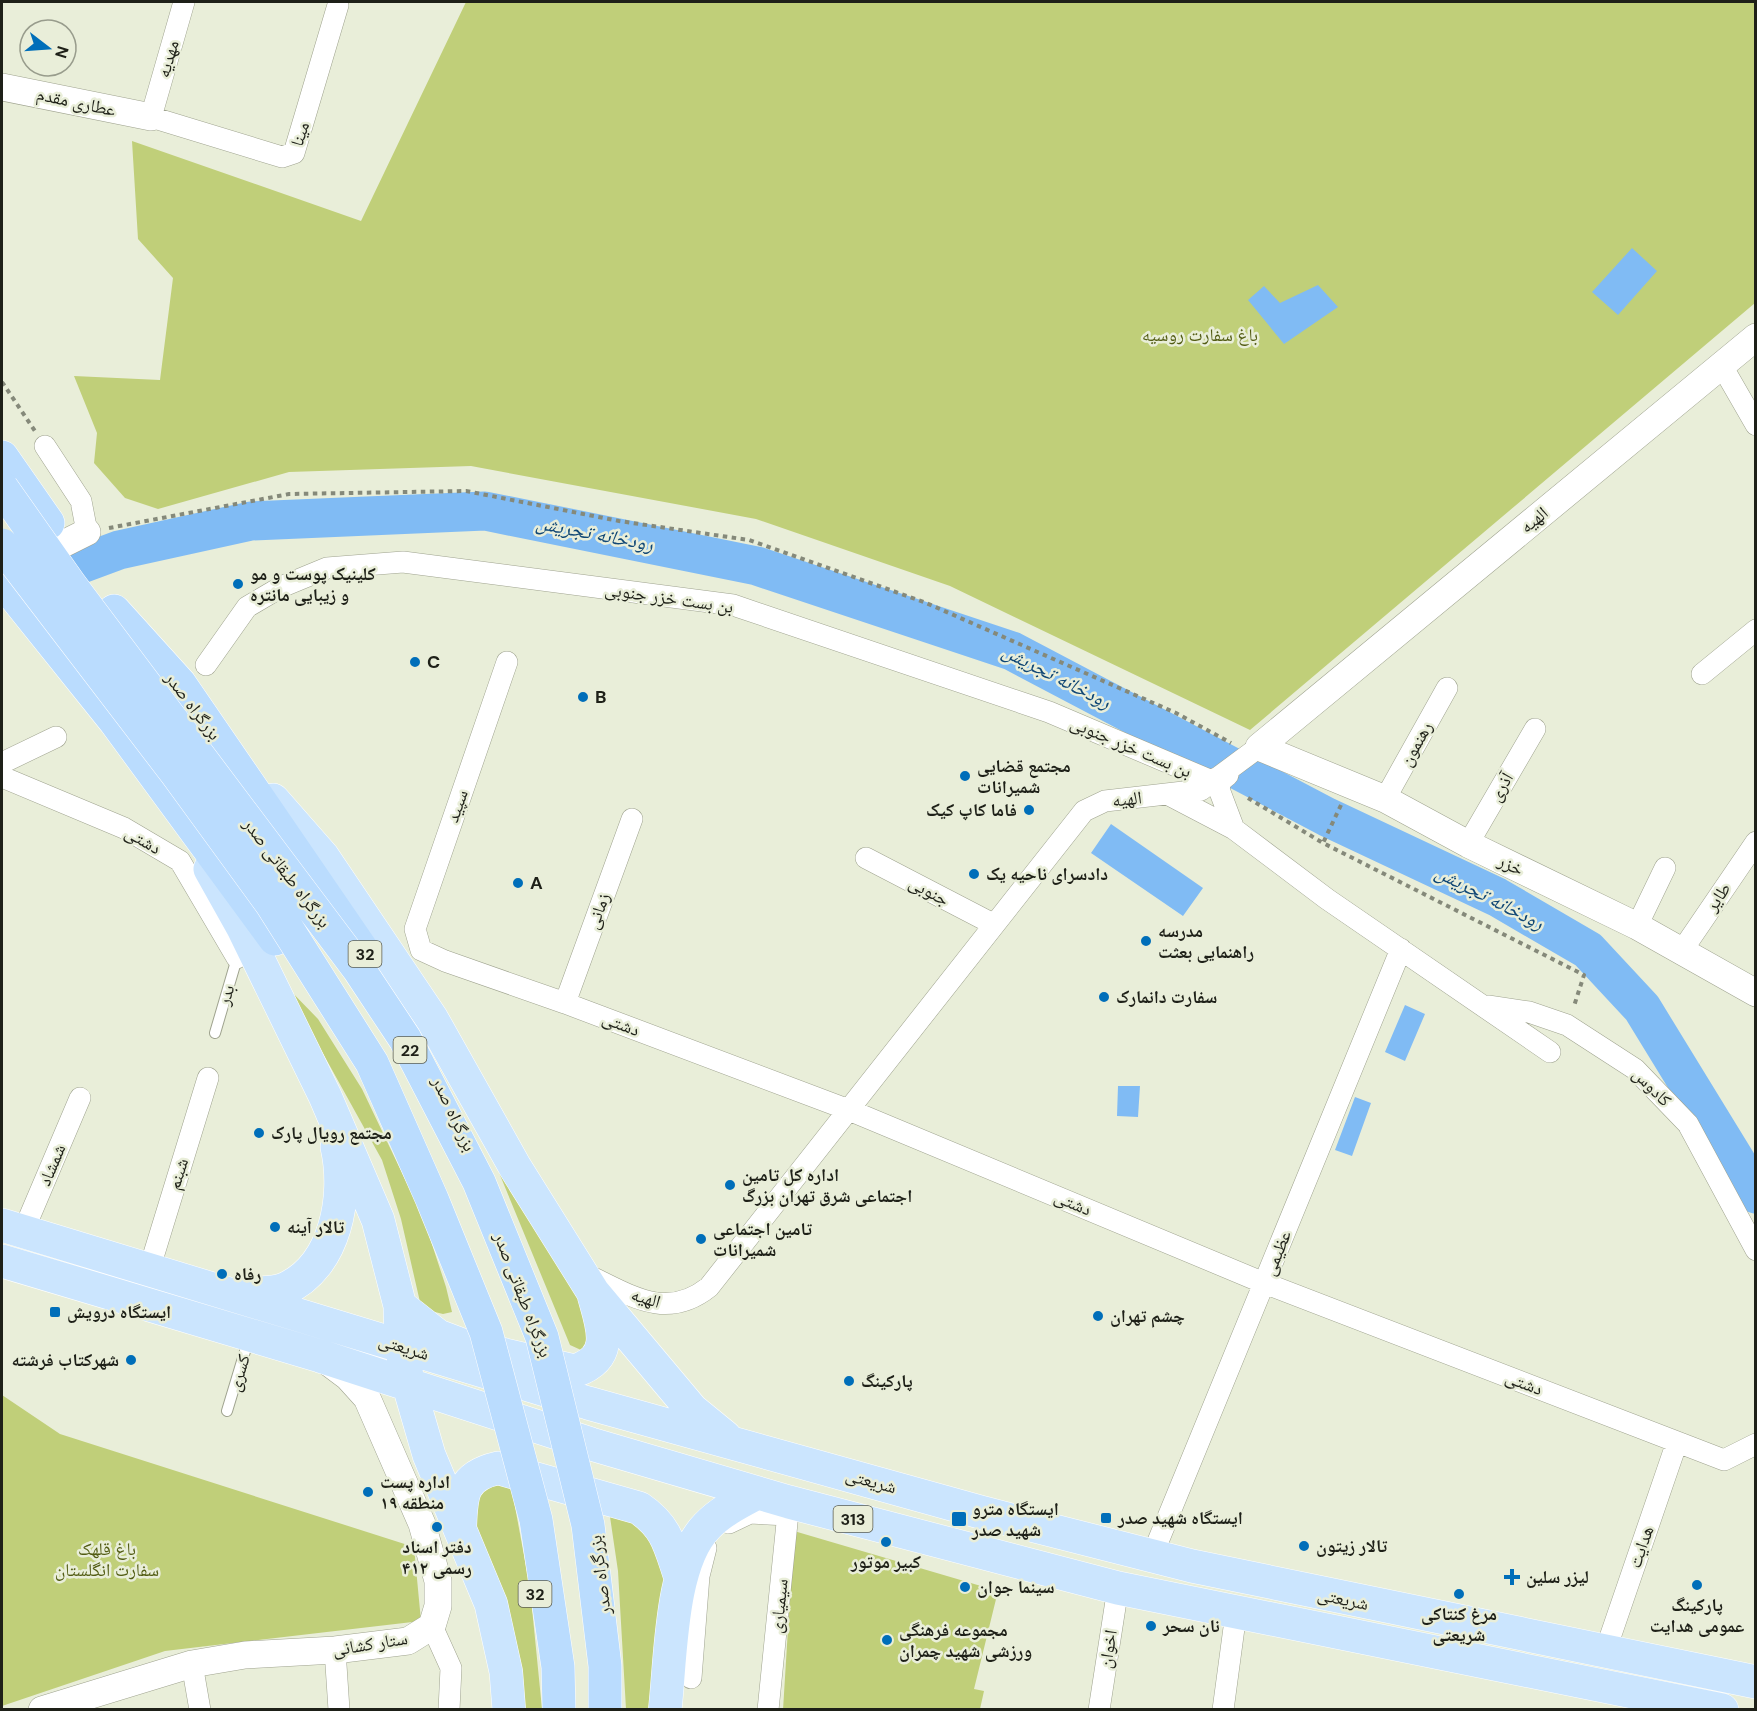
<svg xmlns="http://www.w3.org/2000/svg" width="1757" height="1711" viewBox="0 0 1757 1711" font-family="'DM Sans','Noto Naskh Arabic',sans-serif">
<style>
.green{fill:#c0cf79}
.water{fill:#80bbf4}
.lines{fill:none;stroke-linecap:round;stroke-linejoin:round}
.river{stroke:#80bbf4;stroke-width:39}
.service-casing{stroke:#9fa38f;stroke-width:12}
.minor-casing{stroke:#9fa38f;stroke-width:22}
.tertiary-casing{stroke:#9fa38f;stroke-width:28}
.primary-casing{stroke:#fff;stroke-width:34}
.trunk-casing{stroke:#fff;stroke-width:34}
.path{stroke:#85897a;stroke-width:4;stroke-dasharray:4.5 4.5;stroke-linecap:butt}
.service{stroke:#fff;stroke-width:10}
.minor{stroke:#fff;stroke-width:21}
.tertiary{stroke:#fff;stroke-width:27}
.primary{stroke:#cbe5fe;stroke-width:33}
.trunk{stroke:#badcfe;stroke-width:33}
.trunk-bridge-casing{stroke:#fff;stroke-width:34;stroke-linecap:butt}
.trunk-bridge{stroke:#badcfe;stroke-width:33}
.poi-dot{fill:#006eb9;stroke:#e9eed9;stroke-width:2}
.labels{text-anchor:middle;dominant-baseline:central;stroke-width:5;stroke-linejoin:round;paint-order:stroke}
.shield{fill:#e9eed9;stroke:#5b5e52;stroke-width:1.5}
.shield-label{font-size:16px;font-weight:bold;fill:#1e2018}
.street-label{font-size:18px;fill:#1e2018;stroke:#e9eed9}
.park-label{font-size:18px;fill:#525c13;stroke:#e9eed9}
.poi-label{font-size:18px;font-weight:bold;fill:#1e2018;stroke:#e9eed9;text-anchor:start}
.water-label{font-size:20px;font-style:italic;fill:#104775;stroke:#e9eed9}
</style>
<rect width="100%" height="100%" fill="#e9eed9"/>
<!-- green -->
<path class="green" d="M 466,2 L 1755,2 L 1755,303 L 1250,730 L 950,586 L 756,519 L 471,466 L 289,472 L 158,509 L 125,498 L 94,463 L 97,433 L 74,376 L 160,380 L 173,278 L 138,239 L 132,141 L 361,221 Z
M 285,985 L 318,1019 L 362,1089 L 423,1217 L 446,1287 L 452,1312 L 443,1314 L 431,1311 L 420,1302 L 401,1219 L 382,1160 Z
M 486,1141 L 584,1306 L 589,1345 L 581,1350 L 570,1345 Z
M 2,1395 L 60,1434 L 414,1547 L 421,1621 L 165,1651 L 2,1706 Z
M 478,1483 L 511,1485 L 530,1588 L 542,1709 L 516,1709 L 475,1535 Z
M 609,1510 L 642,1522 L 665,1568 L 656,1709 L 626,1709 L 618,1571 Z
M 794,1531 L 998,1591 L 974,1689 L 984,1691 L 980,1709 L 783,1710 Z"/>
<!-- water -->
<path class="water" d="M 1632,248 L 1657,271 L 1618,315 L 1592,292 Z
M 1318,285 L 1338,307 L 1284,344 L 1248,300 L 1264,286 L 1280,303 Z
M 1111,824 L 1203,888 L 1183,916 L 1091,853 Z
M 1405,1005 L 1425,1014 L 1405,1061 L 1385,1052 Z
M 1118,1086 L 1140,1086 L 1138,1117 L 1117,1116 Z
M 1355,1097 L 1371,1103 L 1352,1156 L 1335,1150 Z"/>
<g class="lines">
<!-- river -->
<path class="river" d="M 28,588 L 57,573 L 119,550 L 251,521 L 485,511 L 757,566 L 1012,651 L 1327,817 L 1497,897 L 1588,950 L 1642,1008 L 1756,1194"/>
<!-- service casing -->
<g class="service-casing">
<path id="service" d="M 215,1033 L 237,958
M 227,1411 L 249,1338"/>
</g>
<!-- minor casing -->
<g class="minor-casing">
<path id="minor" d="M 184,2 L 151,117 L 282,157 L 294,153 L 338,5
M 1722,366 L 1756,425
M 45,446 L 81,501 L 87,532
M 507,662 L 415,929 L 421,950 L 445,961 L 565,1003 L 849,1110 L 1264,1283 L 1724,1460 L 1756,1444
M 206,665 L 247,607 L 281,587 L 327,568 L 403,562 L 733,605 L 1049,712 L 1214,782
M 1702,674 L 1756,630
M 2,763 L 56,737
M 1228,775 L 1217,784 L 1234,829 L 1327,899 L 1550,1052
M 2,777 L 124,828 L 180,861 L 237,958
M 1169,795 L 1234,829
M 1385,799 L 1447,688
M 1468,844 L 1535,729
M 866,858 L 993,924
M 1637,926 L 1665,868
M 1681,952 L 1756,842
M 565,1003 L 632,819
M 1488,1006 L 1529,1012 L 1567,1025 L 1635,1069 L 1688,1124 L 1756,1250
M 23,1232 L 80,1098
M 149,1270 L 208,1078
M 581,1272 C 626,1292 664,1323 709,1287 L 1084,811 L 1105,801 L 1201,790 L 1259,747
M 729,1523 L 750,1513 L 788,1515
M 1152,1556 L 1401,949
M 432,1626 L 451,1668 L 449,1710
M 335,1650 L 339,1710
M 1605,1652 L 1677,1442
M 192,1664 L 200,1710
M 691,1678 L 699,1576 L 706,1548
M 768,1710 L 789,1503
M 1099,1710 L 1118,1588
M 1223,1710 L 1236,1613"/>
</g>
<!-- tertiary casing -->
<g class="tertiary-casing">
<path id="tertiary" d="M 2,87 L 151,117
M 1756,337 L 1259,747 L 1385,799 L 1468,844 L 1637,926 L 1756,993
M 29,561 L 87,532
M 1214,782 L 1217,784
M 42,1710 L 192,1664 L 245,1655 L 335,1650 L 408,1641 L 432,1626 L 438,1606 L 438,1581 L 422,1524 L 367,1398 L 348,1377 L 328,1362"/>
</g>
<!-- primary casing -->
<g class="primary-casing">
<path id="primary" d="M 273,800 L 323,857 L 432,1019 L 515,1167 L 593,1292 L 692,1410 L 725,1437
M 210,869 L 243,928 L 325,1096 L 378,1220 L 400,1306 L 401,1346 L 409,1386 L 429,1455 L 491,1604 L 506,1672 L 509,1710
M 2,1225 L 588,1403 L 980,1512 L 1192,1566 L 1756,1682
M 2,1261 L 320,1356 L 591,1444 L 789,1502 L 1118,1588 L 1722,1710
M 244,1292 C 258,1293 273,1294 285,1289 C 336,1266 348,1196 337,1147
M 400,1306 L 438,1336 L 462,1345 L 575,1371 C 615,1357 603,1328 594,1296
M 460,1527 C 461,1494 462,1476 498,1468 L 639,1508 C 667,1527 670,1546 680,1576
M 665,1710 C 671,1658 670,1563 707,1526 C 720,1512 740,1502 757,1493"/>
</g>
<!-- trunk casing -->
<g class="trunk-casing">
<path id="trunk" d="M 2,457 L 48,523
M 2,580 L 115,721 L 275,939
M 114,611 L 180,684 L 365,954"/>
</g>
<!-- path -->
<path class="path" d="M 2,382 L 35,431
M 109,528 L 289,494 L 466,491 L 619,521 L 749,540 L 924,602 L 1176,713 L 1231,743
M 1248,798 L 1323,843
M 1341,805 L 1323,843 L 1584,975 L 1574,1006"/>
<!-- service -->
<use href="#service" class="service"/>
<!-- minor -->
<use href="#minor" class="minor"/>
<!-- tertiary -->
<use href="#tertiary" class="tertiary"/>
<!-- primary -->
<use href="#primary" class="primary"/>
<!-- trunk -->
<use href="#trunk" class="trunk"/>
<!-- trunk-bridge casing -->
<g class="trunk-bridge-casing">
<path id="trunk-bridge" d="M 2,488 L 71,586 L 358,968 L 405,1039 L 479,1182 L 542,1337 L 588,1525 L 605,1666 L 605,1710
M 2,545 L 177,774 L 271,903 L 372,1063 L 432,1199 L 486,1332 L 536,1520 L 558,1667 L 559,1710"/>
</g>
<!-- trunk-bridge -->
<use href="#trunk-bridge" class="trunk-bridge"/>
</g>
<!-- markers -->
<g class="poi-dot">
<circle cx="238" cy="584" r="6"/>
<circle cx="415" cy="662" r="6"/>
<circle cx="583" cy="697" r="6"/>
<circle cx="965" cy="776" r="6"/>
<circle cx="1029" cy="810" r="6"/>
<circle cx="974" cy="874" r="6"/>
<circle cx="518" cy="883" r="6"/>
<circle cx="1146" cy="941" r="6"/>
<circle cx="1104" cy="997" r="6"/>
<circle cx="259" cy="1133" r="6"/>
<circle cx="730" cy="1185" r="6"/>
<circle cx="275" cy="1227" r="6"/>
<circle cx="701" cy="1239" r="6"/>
<circle cx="222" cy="1274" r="6"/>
<rect x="49" y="1306" width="12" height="12" rx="3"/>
<circle cx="1098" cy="1316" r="6"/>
<circle cx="131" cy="1360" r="6"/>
<circle cx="849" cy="1381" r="6"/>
<circle cx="368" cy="1492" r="6"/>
<rect x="1100" y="1512" width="12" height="12" rx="3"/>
<rect x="951" y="1511" width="16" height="16" rx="3"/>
<circle cx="437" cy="1527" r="6"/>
<circle cx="886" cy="1542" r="6"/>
<circle cx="1304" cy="1546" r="6"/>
<path d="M1509 1568h6v6h6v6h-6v6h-6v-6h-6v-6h6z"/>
<circle cx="1697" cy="1585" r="6"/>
<circle cx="965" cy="1587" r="6"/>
<circle cx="1459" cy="1594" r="6"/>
<circle cx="1151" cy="1626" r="6"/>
<circle cx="887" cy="1640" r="6"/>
</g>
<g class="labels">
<!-- shield labels -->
<g class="shield">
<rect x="348.5" y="941" width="33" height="26" rx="4.5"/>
<rect x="393.5" y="1037" width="33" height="26" rx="4.5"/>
<rect x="833.5" y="1506" width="39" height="26" rx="4.5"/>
<rect x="518.5" y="1581" width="33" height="26" rx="4.5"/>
</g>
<g class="shield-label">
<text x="365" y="954">32</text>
<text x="410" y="1050">22</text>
<text x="853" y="1519">313</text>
<text x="535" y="1594">32</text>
</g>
<!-- street labels -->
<g class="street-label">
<text transform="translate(168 59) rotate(-74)">مهدیه</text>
<text transform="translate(76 102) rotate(12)">عطاری مقدم</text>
<text transform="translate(300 134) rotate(-72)">مینا</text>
<text transform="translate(1534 520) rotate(-40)">الهیه</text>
<text transform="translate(669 598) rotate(8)">بن بست خزر جنوبی</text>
<text transform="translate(193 706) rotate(53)">بزرگراه صدر</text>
<text transform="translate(1416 744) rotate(-61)">رهنمون</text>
<text transform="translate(1131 747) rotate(23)">بن بست خزر جنوبی</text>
<text transform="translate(1501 787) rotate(-60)">آذری</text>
<text transform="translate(1127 799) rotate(-7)">الهیه</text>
<text transform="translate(457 806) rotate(-71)">سپید</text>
<text transform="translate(143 840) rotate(30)">دشتی</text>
<text transform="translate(1511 865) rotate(26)">خزر</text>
<text transform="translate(287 873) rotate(53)">بزرگراه طبقاتی صدر</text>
<text transform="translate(929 891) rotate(28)">جنوبی</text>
<text transform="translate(1718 897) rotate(-56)">طایر</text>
<text transform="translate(598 911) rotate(-70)">زمانی</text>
<text transform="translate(226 995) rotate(-73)">بدر</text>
<text transform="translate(621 1024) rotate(21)">دشتی</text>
<text transform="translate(1652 1087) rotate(45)">کادوس</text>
<text transform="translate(454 1114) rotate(65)">بزرگراه صدر</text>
<text transform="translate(52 1165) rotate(-67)">شمشاد</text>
<text transform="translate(178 1174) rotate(-73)">شبنم</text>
<text transform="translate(1073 1203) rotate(23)">دشتی</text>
<text transform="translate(1277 1253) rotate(-68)">عظیمی</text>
<text transform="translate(523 1295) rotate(69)">بزرگراه طبقاتی صدر</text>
<text transform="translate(646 1298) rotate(17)">الهیه</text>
<text transform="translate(404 1347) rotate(17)">شریعتی</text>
<text transform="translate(239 1373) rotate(-73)">کسری</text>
<text transform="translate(1524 1383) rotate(21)">دشتی</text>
<text transform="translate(871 1481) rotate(15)">شریعتی</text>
<text transform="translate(1641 1547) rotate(-71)">هدایت</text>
<text transform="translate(600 1575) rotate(-97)">بزرگراه صدر</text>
<text transform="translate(1343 1599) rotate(12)">شریعتی</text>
<text transform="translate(779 1606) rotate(-84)">سیمیاری</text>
<text transform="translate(370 1644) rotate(-9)">ستار کشانی</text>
<text transform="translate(1108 1649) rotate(-81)">اخوان</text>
</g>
<!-- park labels -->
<g class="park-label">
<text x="1200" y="335">باغ سفارت روسیه</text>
<text x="107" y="1549">باغ قلهک<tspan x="107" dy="21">سفارت انگلستان</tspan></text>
</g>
<!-- poi labels -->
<g class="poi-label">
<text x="250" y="574">کلینیک پوست و مو<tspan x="250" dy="21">و زیبایی مانتره</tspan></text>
<text x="427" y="662">C</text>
<text x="595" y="697">B</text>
<text x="977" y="766">مجتمع قضایی<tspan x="977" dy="21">شمیرانات</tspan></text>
<text x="1017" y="810" text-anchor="end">فاما کاپ کیک</text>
<text x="986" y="874">دادسرای ناحیه یک</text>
<text x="530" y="883">A</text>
<text x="1158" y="931">مدرسه<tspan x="1158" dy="21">راهنمایی بعثت</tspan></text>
<text x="1116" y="997">سفارت دانمارک</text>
<text x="271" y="1133">مجتمع رویال پارک</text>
<text x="742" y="1175">اداره کل تامین<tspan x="742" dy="21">اجتماعی شرق تهران بزرگ</tspan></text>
<text x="287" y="1227">تالار آینه</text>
<text x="713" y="1229">تامین اجتماعی<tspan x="713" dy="21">شمیرانات</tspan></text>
<text x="234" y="1274">رفاه</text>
<text x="67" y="1312">ایستگاه درویش</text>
<text x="1110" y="1316">چشم تهران</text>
<text x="119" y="1360" text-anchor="end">شهرکتاب فرشته</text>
<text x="861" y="1381">پارکینگ</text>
<text x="380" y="1482">اداره پست<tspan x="380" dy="21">منطقه ۱۹</tspan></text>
<text x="972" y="1509">ایستگاه مترو<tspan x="972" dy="21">شهید صدر</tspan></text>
<text x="1118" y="1518">ایستگاه شهید صدر</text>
<text x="1316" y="1546">تالار زیتون</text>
<text x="437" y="1547" text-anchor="middle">دفتر اسناد<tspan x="437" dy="21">رسمی ۴۱۲</tspan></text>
<text x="886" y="1562" text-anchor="middle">کبیر موتور</text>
<text x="1526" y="1577">لیزر سلین</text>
<text x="977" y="1587">سینما جوان</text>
<text x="1697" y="1605" text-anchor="middle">پارکینگ<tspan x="1697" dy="21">عمومی هدایت</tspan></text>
<text x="1459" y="1614" text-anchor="middle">مرغ کنتاکی<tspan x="1459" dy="21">شریعتی</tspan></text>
<text x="1163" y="1626">نان سحر</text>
<text x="899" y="1630">مجموعه فرهنگی<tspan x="899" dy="21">ورزشی شهید چمران</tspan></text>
</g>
<!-- water labels -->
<g class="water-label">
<text transform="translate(595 533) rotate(11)">رودخانه تجریش</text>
<text transform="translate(1057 676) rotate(27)">رودخانه تجریش</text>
<text transform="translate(1490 897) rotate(27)">رودخانه تجریش</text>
</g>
</g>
<!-- border -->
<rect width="1757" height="1711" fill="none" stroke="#1e2018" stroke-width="6"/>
<!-- north arrow -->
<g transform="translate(48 48) rotate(107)"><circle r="28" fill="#e9eed9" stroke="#989c8c" stroke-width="1.5"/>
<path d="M0-4.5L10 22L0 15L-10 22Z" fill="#006eb9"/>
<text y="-9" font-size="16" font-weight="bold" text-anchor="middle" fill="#1e2018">N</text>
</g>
</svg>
